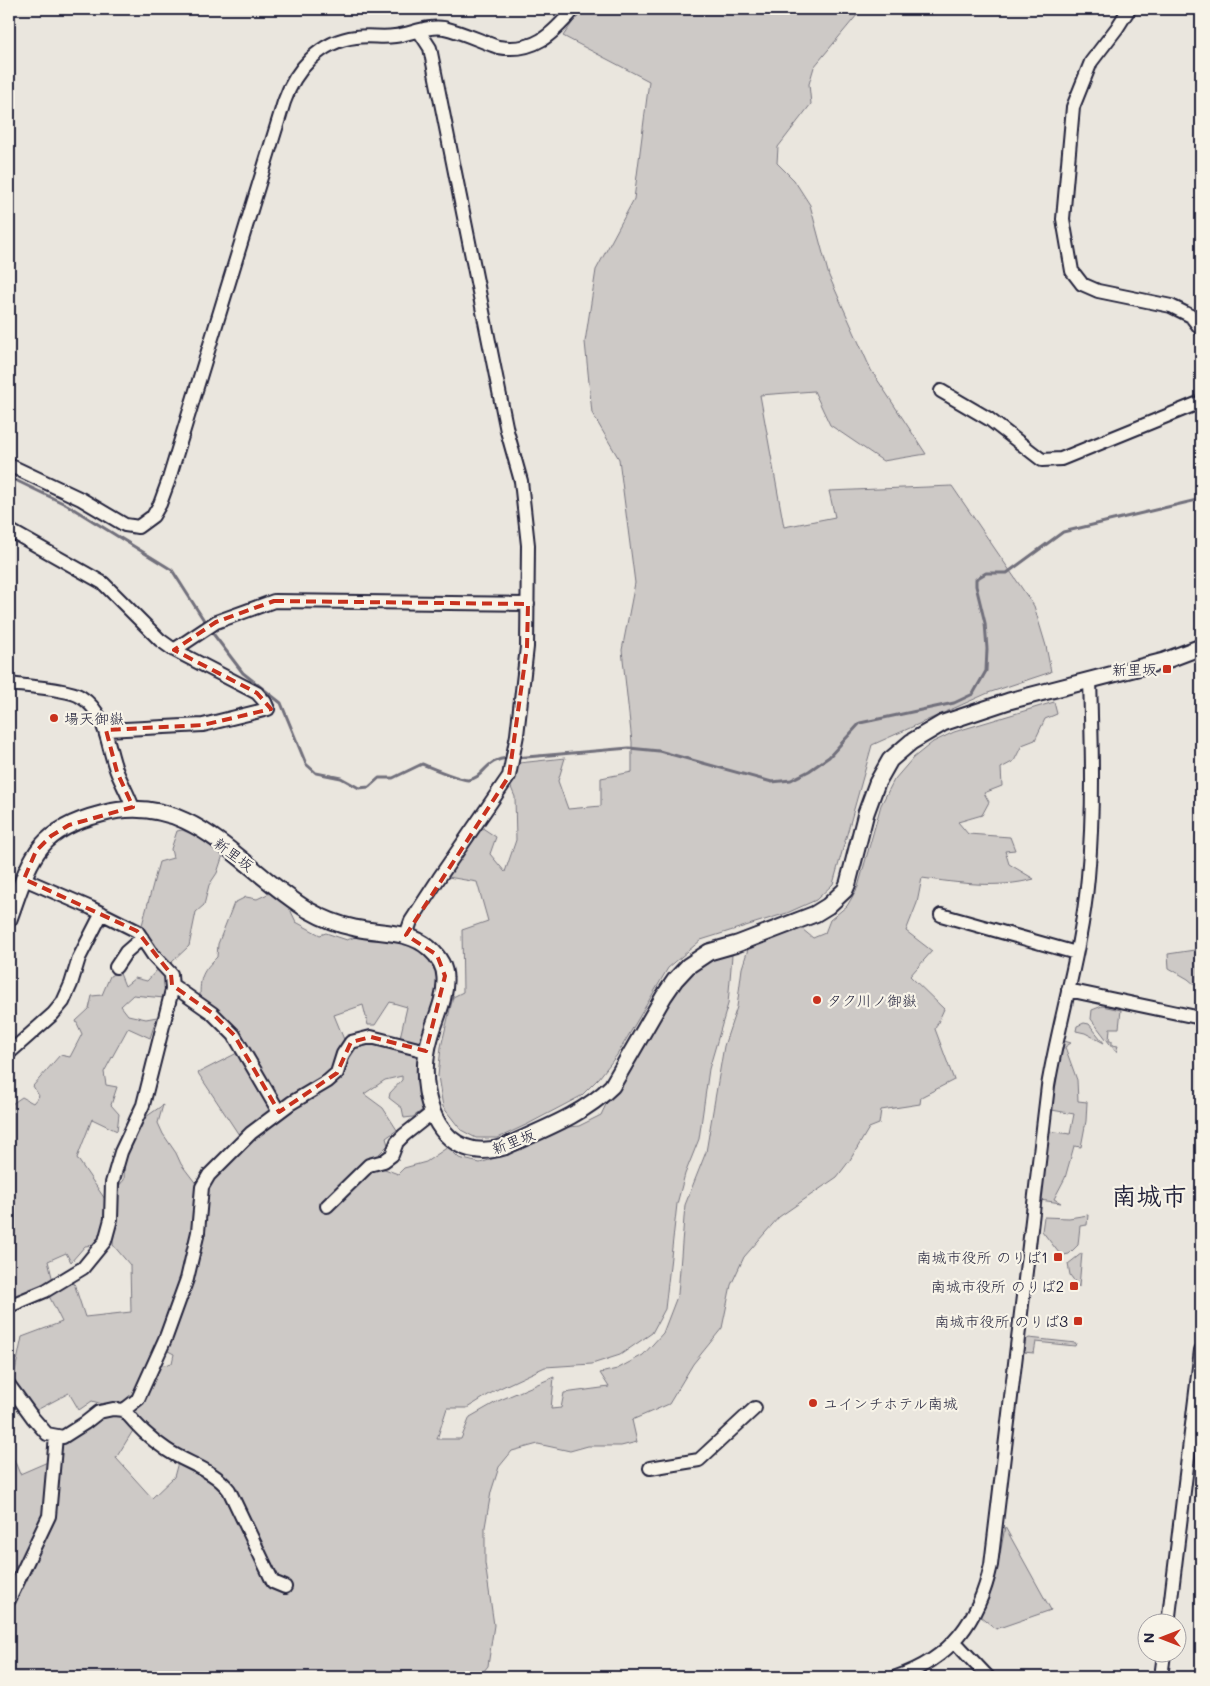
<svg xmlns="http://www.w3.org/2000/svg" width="1210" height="1686" viewBox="0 0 1210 1686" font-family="Mali,'Klee One',sans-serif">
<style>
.green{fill:#cdc9c6;stroke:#787680;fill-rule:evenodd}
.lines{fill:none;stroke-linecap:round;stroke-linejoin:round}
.stream{stroke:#716f7b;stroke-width:3}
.minor-casing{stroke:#22223b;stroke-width:16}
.major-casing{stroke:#22223b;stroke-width:19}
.minor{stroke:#f7f3e8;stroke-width:12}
.major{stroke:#f7f3e8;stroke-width:15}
.marked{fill:none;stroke:#c8321e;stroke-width:4;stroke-dasharray:10 6;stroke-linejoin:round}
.poi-dot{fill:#c8321e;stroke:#f7f3e8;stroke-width:2}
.labels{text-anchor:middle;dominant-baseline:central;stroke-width:4.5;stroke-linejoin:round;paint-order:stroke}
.poi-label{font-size:15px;fill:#22223b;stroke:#f7f3e8;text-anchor:end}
.street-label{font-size:15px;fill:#22223b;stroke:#f7f3e8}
.town-label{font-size:25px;font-weight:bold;fill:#22223b;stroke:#f7f3e8}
</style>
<rect width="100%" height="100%" fill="#eae6de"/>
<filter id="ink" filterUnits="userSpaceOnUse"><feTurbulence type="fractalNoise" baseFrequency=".02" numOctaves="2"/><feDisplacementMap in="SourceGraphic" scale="10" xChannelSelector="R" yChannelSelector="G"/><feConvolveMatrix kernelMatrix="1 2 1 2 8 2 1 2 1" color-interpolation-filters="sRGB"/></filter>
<g filter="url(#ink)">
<!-- green -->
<path class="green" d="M 582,9 L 862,9 L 814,67 L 809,84 L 811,104 L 778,147 L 777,163 L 794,180 L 810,205 L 829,276 L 871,370 L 926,454 L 883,461 L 830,425 L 814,391 L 760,395 L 784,527 L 835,517 L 829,491 L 952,486 L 1034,606 L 1046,646 L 1051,672 L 988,693 L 872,745 L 833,884 L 816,900 L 787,913 L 701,940 L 668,968 L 617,1055 L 599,1078 L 581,1096 L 528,1124 L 498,1138 L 476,1138 L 461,1130 L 443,1107 L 438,1076 L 441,1047 L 453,997 L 463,992 L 462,930 L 488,921 L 477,882 L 448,877 L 481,827 L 496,837 L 490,854 L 505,872 L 516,840 L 515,797 L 510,785 L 519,763 L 565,758 L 558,781 L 568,809 L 601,806 L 601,778 L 632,772 L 632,742 L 622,650 L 635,583 L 619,459 L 592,413 L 585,342 L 596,270 L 634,199 L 649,81 L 563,36 Z
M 1054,702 L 1057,714 L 1045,719 L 1035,740 L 1022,745 L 1014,761 L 1001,768 L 1002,786 L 984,793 L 989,802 L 982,815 L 958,822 L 968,834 L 1010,837 L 1015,850 L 1005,851 L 1009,864 L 1034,879 C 997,889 959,883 922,878 L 917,903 L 906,931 L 932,951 L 910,976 L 944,1009 L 935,1029 L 954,1080 L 921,1097 L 920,1104 L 881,1110 L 879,1124 L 869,1128 L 850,1160 L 837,1177 L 779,1217 L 744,1257 L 731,1285 L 722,1328 L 693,1364 L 669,1404 L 632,1420 L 637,1442 L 621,1446 L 588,1446 L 570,1451 L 538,1444 L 512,1451 L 499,1467 L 491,1492 L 485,1527 L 485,1563 L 494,1625 L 488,1666 L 479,1677 L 9,1677 L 9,1609 L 54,1516 L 61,1442 C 73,1434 106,1408 120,1415 C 125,1417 130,1425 134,1429 L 116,1458 L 152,1498 L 174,1477 L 181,1451 L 143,1424 L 130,1410 L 156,1367 L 172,1363 L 174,1354 L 166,1350 L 205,1190 L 212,1177 L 253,1138 L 292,1107 L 327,1087 L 353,1045 L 371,1042 L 406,1052 L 420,1057 L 417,1080 L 424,1109 L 413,1117 L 404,1118 L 402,1108 L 389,1098 L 390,1093 L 402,1080 L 402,1076 L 385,1080 L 364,1094 L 383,1108 L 397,1130 L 386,1138 L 388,1145 L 378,1155 L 382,1168 L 398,1174 L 404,1168 L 426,1162 L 448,1147 L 459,1158 L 480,1163 L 520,1150 L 558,1128 L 579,1126 L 601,1115 L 610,1096 L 646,1043 L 673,989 L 693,970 L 712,959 L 732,955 L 728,1004 L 709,1069 L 699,1139 L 685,1174 L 677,1204 L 665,1309 L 652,1333 L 620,1355 L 592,1364 L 545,1367 L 498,1389 L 467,1408 L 447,1408 L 437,1439 L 461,1439 L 470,1417 L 498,1401 L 554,1377 L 551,1409 L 561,1408 L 564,1393 L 609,1387 L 600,1373 L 617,1369 L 643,1355 L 663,1333 L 678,1294 L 685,1205 L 706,1152 L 724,1046 L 737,1007 L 742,968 L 749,946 L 802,929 L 813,938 L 825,933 L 830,920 L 847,906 L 858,887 L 881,805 L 894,780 L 913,758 L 933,742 L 954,732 Z
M 182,830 L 196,836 L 223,855 L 217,873 L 209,885 L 204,905 L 196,912 L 189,946 L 171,963 C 155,953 150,941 142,925 L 159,862 L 173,858 L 171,849 L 177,831 Z
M 270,893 L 288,905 L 296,922 L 320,935 L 326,933 L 347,940 C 366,932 372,938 392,941 C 461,952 437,999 419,1045 L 399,1042 L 407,1007 L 390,1002 L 375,1025 L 368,1025 L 363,1005 L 334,1015 L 345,1042 L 334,1069 L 328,1076 L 280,1106 L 200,998 C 200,976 202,972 217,957 L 218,944 L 234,903 L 246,897 L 257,899 Z
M 1201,949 L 1201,990 L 1188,979 L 1169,968 L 1168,954 Z
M 158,969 L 166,974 L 167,986 L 164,998 L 133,995 L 121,1006 L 128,1015 L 146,1019 L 157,1017 L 150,1038 L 128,1028 L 104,1072 L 106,1085 L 117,1087 L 111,1105 L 119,1114 L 117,1131 L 92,1119 L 77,1158 L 109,1205 L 102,1240 L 94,1245 L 85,1246 L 71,1262 L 66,1253 L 48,1261 L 53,1281 L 9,1301 L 9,1106 L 22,1097 L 33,1103 L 39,1096 L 33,1086 L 60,1055 L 70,1057 L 82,1034 L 76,1021 L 89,1009 L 92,996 L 102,995 L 110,976 L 119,971 L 125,986 L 135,978 L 147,981 Z
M 1102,1006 L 1121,1010 L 1119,1028 L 1110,1028 L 1109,1041 L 1112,1041 L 1112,1045 L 1118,1046 L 1116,1052 L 1091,1019 L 1092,1010 Z
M 1084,1023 L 1089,1024 L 1104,1043 L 1085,1033 L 1076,1031 L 1077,1026 Z
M 1061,1040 L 1071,1043 L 1065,1047 L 1077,1080 L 1078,1101 L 1087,1102 L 1086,1121 L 1081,1147 L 1074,1146 L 1065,1178 L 1054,1199 L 1061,1203 L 1040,1200 L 1053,1080 ZM 1052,1110 L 1074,1114 L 1070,1134 L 1049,1131 Z
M 241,1051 L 273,1109 L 239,1135 L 198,1073 Z
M 163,1105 L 158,1123 L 163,1134 L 176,1153 L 181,1164 L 197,1185 L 194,1232 L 184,1280 L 136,1397 L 123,1407 L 106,1405 L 92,1401 L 79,1410 L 69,1393 L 33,1412 L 13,1381 L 22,1337 L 62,1322 L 48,1294 L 73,1280 L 85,1317 L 131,1312 L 130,1265 L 113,1245 L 115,1219 L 116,1189 L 124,1180 L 125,1152 L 140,1121 Z
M 1088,1215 L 1087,1225 L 1080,1226 L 1078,1245 L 1069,1254 L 1064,1255 L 1059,1253 L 1042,1231 L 1044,1217 L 1069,1218 Z
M 1082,1253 L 1079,1287 L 1070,1275 L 1068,1264 Z
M 1029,1338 L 1076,1343 L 1075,1346 L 1036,1342 L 1034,1353 L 1023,1352 L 1026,1340 Z
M 9,1448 L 20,1474 L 50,1461 L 46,1515 L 9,1595 Z
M 1005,1527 L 1051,1610 L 996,1629 L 980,1616 C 996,1588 999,1558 1005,1527 Z"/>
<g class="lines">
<!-- stream -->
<path class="stream" d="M 9,477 L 67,505 L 172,570 L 207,625
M 211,631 L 243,673 L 281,703 L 306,764 L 316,773 L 341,778 L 359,788 L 369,787 L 379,778 L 393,778 L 422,764 C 432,768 460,780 468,780 C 485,778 484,759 509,758
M 515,758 L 629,748 L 659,751 L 772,782 L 791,780 L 809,771 L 829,757 L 860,723 L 954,703 L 973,694 L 986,671 L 987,649 L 985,623 L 976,586 L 976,579 L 986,573 L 1007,573 L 1063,532 L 1201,499"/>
<!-- minor casing -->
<g class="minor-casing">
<path id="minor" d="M 1129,9 L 1117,28 L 1091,62 L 1073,107 L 1063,219 L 1072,271 L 1082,284 L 1098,291 L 1171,306 L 1191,316 L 1201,329
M 941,391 L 989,419 L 1042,460 L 1061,459 L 1201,402
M 9,465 L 81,499 L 125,525 L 132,526 L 138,527 L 153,516 L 160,504 L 168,482 L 284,102 C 295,70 320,41 356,37 C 369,35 382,38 395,36 C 411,34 428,25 444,28 C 462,32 480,41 498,47 C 534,53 552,35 574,9
M 9,530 L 103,583 L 160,640 L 174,650 L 257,693 L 265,702 L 268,709 L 203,725 L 106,730
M 174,650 L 216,622 L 274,601 L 528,604
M 9,684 C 24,686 70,689 81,697 C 107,713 107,747 117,772 C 122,784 129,796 133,808
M 941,915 L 1076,953
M 406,935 L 411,921 L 439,878 L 509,776 L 517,735 L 527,647 L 528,545 L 521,481 L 507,431 L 430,48 L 419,31
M 116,967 L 126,952 L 142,938
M 172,985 L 212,1013 L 234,1035 L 279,1112
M 1068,990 L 1201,1018
M 9,1053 L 53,1014 L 63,1002 L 71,984 L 79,958 L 102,913
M 327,1206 L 369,1165 L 384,1161 L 392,1155 L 397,1142 L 404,1135 L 433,1112
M 9,1306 L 45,1291 L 83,1268 L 105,1241 L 111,1219 L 112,1183 L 121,1152 L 143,1105 L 172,990 L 171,974 L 153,955 L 137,931 L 91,908 L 24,879
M 9,1385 L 33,1418 L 47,1434 L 63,1437 L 85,1423 L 99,1412 L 113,1409 L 124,1410 L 138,1399 L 166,1337 L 187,1279 L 198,1232 L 202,1187 L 209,1175 L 251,1133 L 291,1103 L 328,1081 L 337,1073 L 343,1054 L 351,1042 L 371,1037 L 426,1051
M 124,1410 C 138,1427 149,1438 167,1450 C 188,1464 213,1469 229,1490 L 273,1582 L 285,1587
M 650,1468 L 699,1460 L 755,1408
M 9,1600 L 49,1516 L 56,1436
M 1168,1624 L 1201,1350
M 955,1642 L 988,1677
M 896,1677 C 951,1659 979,1620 991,1565 L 1048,1086 C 1060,1016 1082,948 1088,877 C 1094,812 1092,746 1090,680
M 1161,1677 L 1164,1654"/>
</g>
<!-- major casing -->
<g class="major-casing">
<path id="major" d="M 9,919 C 30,861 34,831 101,814 C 192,789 239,868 308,910 C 322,918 339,925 355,928 C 381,934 409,930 429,948 C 438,956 445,966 445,978 C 446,999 435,1019 430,1038 C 421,1069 424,1115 450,1138 C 466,1152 484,1153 504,1147 C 541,1130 583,1115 612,1086 L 664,996 L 675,980 L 688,966 L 709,952 L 737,944 L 815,914 L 828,906 L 845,890 L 848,883 L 866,813 L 877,783 L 890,760 L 911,742 L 943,723 L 1009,701 L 1164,661 L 1201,647"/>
</g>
<!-- minor -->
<use href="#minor" class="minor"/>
<!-- major -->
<use href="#major" class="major"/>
</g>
</g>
<!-- marked area -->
<path class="marked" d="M 274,601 L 528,604 L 527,647 L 509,776 L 406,935 L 437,955 L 445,976 L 426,1051 L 371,1037 L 351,1042 L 337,1073 L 279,1112 L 234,1035 L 212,1013 L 172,985 L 171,974 L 137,931 L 24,879 L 36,851 L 51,836 L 69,825 L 133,807 L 117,772 L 106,730 L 203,725 L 271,709 L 257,693 L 174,650 L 216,622 Z"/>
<!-- markers -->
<g class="poi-dot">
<rect x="1162" y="664" width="10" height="10" rx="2.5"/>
<circle cx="54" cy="718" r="5"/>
<circle cx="817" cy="1000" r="5"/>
<rect x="1053" y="1252" width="10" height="10" rx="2.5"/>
<rect x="1069" y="1281" width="10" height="10" rx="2.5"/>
<rect x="1073" y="1316" width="10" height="10" rx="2.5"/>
<circle cx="813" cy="1403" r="5"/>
</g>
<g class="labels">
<!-- poi labels -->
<g class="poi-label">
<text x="1157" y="669">新里坂</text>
<text x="64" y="718" text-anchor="start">場天御嶽</text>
<text x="827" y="1000" text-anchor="start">タク川ノ御嶽</text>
<text x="1048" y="1257">南城市役所 のりば1</text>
<text x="1064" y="1286">南城市役所 のりば2</text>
<text x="1068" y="1321">南城市役所 のりば3</text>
<text x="823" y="1403" text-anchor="start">ユインチホテル南城</text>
</g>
<!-- street labels -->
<g class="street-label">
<text transform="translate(234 854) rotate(37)">新里坂</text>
<text transform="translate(513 1141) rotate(-21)">新里坂</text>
</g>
<!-- town labels -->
<g class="town-label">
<text x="1149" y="1195">南城市</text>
</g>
</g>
<!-- margin -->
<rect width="1210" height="1686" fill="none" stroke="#f7f3e8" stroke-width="30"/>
<rect x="15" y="15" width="1180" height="1656" fill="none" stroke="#22223b" stroke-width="2" filter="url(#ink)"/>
<!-- north arrow -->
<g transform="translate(1162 1638) rotate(270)"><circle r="24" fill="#f7f3e8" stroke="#a29fa3"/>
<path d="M0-4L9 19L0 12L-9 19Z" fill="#c8321e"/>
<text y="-8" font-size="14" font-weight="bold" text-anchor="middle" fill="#22223b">N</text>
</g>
</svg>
